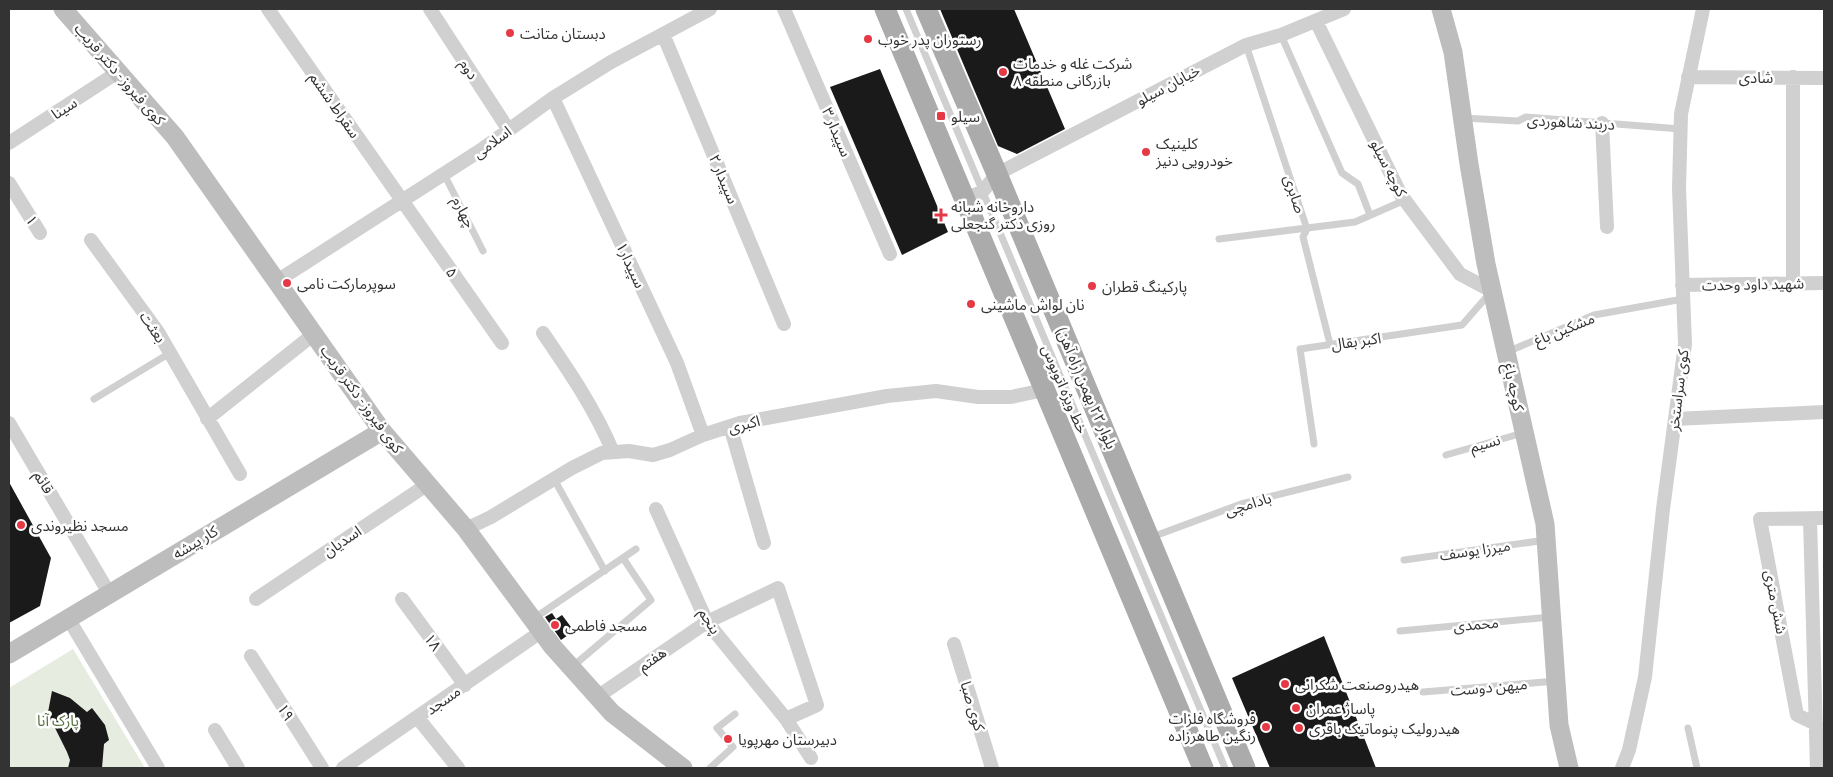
<svg xmlns="http://www.w3.org/2000/svg" width="1833" height="777" viewBox="0 0 1833 777" font-family="'PT Sans Narrow','Noto Sans Arabic',sans-serif">
<style>
.green{fill:#e6ecdf}
.building{fill:#1a1a1a}
.lines{fill:none;stroke-linecap:round;stroke-linejoin:round}
.service{stroke:#d0d0d0;stroke-width:7}
.minor{stroke:#d0d0d0;stroke-width:14}
.secondary{stroke:#bdbdbd;stroke-width:19}
.primary{stroke:#ababab;stroke-width:21}
.poi-dot{fill:#e63946;stroke:#fff;stroke-width:2}
.labels{text-anchor:middle;dominant-baseline:central;stroke-width:5;stroke-linejoin:round;paint-order:stroke}
.poi-label{font-size:15px;fill:#333;stroke:#fff;text-anchor:start}
.street-label{font-size:15px;fill:#333;stroke:#fff}
.park-label{font-size:15px;fill:#56703f;stroke:#fff}
</style>
<rect width="100%" height="100%" fill="#fff"/>
<!-- green -->
<path class="green" d="M 73,649 L 145,768 L 9,768 L 9,688 Z"/>
<!-- building -->
<path class="building" d="M 940,9 L 1014,9 L 1065,129 L 1017,154 L 998,146 Z
M 880,69 L 948,232 L 902,255 L 830,87 Z
M 9,482 L 51,558 L 40,606 L 9,623 Z
M 552,613 L 556,619 L 562,615 L 574,631 L 561,640 L 545,617 Z
M 1324,636 L 1376,768 L 1270,768 L 1232,678 Z
M 52,691 L 70,698 L 87,712 L 92,708 L 105,725 L 109,740 L 104,744 L 102,768 L 68,768 L 70,760 L 67,752 L 54,726 L 46,723 Z"/>
<g class="lines">
<!-- service -->
<path class="service" d="M 906,9 L 1225,768
M 1281,35 L 1342,173 L 1358,184 L 1370,215
M 1246,45 L 1307,229 L 1303,237 L 1330,344
M 1463,118 L 1518,121 L 1526,117 L 1681,129
M 444,174 L 483,251
M 1219,239 L 1355,222 L 1405,200
M 1507,352 L 1594,315 L 1683,299
M 94,399 L 170,353
M 1314,444 L 1300,349 L 1462,325 L 1490,293
M 1446,455 L 1523,433
M 554,479 L 605,571
M 1152,537 L 1241,504 L 1348,477
M 1404,560 L 1546,540
M 533,619 L 636,549
M 1400,631 L 1551,617
M 572,667 L 651,600 L 623,558
M 1423,692 L 1556,681
M 1688,728 L 1697,768
M 710,768 L 733,747 L 717,728 L 735,714"/>
<!-- minor -->
<path class="minor" d="M 268,9 L 502,343
M 430,9 L 508,129
M 784,9 L 890,254
M 1316,21 L 1401,195 L 1460,274 L 1492,291
M 663,34 L 784,324
M 1688,77 L 1824,78
M 553,98 L 677,363 L 703,435
M 1602,123 L 1607,227
M 9,143 L 118,72
M 9,183 L 40,233
M 964,199 L 982,192 L 997,174 L 1246,45 L 1281,35 L 1344,9
M 91,240 L 158,332 L 240,474
M 277,281 L 481,150 L 553,98 L 611,62 L 710,9
M 1793,283 L 1793,77
M 1682,285 L 1824,283
M 543,333 C 569,371 595,409 613,452
M 207,419 L 314,334
M 1675,419 L 1824,412
M 9,423 L 109,593
M 730,426 L 764,543
M 656,509 L 707,622 L 786,719 L 811,758
M 1810,519 L 1817,768
M 466,529 L 491,517 L 572,468 L 602,453 L 629,451 L 653,455 L 670,450 L 703,435 L 740,423 L 887,396 L 936,391 L 978,397 L 1011,397 L 1044,390
M 256,599 L 428,484
M 402,599 L 465,685
M 68,618 L 158,768
M 954,644 L 992,768
M 251,656 L 322,768
M 597,697 L 707,622 L 778,588 L 817,705 L 786,719
M 417,717 L 458,768
M 1816,724 L 1797,715 L 1760,519 L 1824,518
M 215,730 L 238,768
M 343,768 L 542,631
M 1622,768 L 1629,750 L 1645,677 L 1663,509 L 1685,344 L 1679,188 L 1681,114 L 1703,9"/>
<!-- secondary -->
<path class="secondary" d="M 63,9 L 175,137 L 382,431 L 466,529 L 553,647 L 612,713 L 683,768
M 1441,9 L 1453,52 L 1469,164 L 1486,264 L 1545,524 L 1559,725 L 1569,768
M 9,654 L 382,431"/>
<!-- primary -->
<path class="primary" d="M 885,9 L 1203,768
M 926,9 L 997,174 L 1245,768"/>
</g>
<!-- markers -->
<g class="poi-dot">
<circle cx="510" cy="33" r="5"/>
<circle cx="868" cy="39" r="5"/>
<circle cx="1003" cy="72" r="5"/>
<rect x="936" y="111" width="10" height="10" rx="2.5"/>
<circle cx="1146" cy="152" r="5"/>
<path d="M938.5 207.5h5v5h5v5h-5v5h-5v-5h-5v-5h5z"/>
<circle cx="287" cy="283" r="5"/>
<circle cx="1092" cy="286" r="5"/>
<circle cx="971" cy="304" r="5"/>
<circle cx="21" cy="525" r="5"/>
<circle cx="555" cy="625" r="5"/>
<circle cx="1285" cy="684" r="5"/>
<circle cx="1296" cy="708" r="5"/>
<circle cx="1266" cy="727" r="5"/>
<circle cx="1299" cy="728" r="5"/>
<circle cx="728" cy="739" r="5"/>
</g>
<g class="labels">
<!-- poi labels -->
<g class="poi-label">
<text x="520" y="33">دبستان متانت</text>
<text x="878" y="39">رستوران پدر خوب</text>
<text x="1013" y="63">شرکت غله و خدمات<tspan x="1013" dy="17">بازرگانی منطقه ۸</tspan></text>
<text x="951" y="116">سیلو</text>
<text x="1156" y="143">کلینیک<tspan x="1156" dy="17">خودرویی دنیز</tspan></text>
<text x="951" y="206">داروخانه شبانه<tspan x="951" dy="17">روزی دکتر گنجعلی</tspan></text>
<text x="297" y="283">سوپرمارکت نامی</text>
<text x="1102" y="286">پارکینگ قطران</text>
<text x="981" y="304">نان لواش ماشینی</text>
<text x="31" y="525">مسجد نظیروندی</text>
<text x="565" y="625">مسجد فاطمی</text>
<text x="1295" y="684">هیدروصنعت شکرانی</text>
<text x="1306" y="708">پاساژ عمران</text>
<text x="1256" y="718" text-anchor="end">فروشگاه فلزات<tspan x="1256" dy="17">رنگین طاهرزاده</tspan></text>
<text x="1309" y="728">هیدرولیک پنوماتیک باقری</text>
<text x="738" y="739">دبیرستان مهرپویا</text>
</g>
<!-- street labels -->
<g class="street-label">
<text transform="translate(469 69) rotate(57)">دوم</text>
<text transform="translate(120 74) rotate(49)">کوی فیروز - دکتر قریب</text>
<text x="1756" y="77">شادی</text>
<text transform="translate(1168 85) rotate(-28)">خیابان سیلو</text>
<text transform="translate(335 105) rotate(55)">سقراط ششم</text>
<text transform="translate(64 108) rotate(-33)">سینا</text>
<text transform="translate(1571 122) rotate(3)">دربند شاهوردی</text>
<text transform="translate(837 132) rotate(67)">سپیدار ۳</text>
<text transform="translate(492 142) rotate(-36)">اسلامی</text>
<text transform="translate(1389 168) rotate(63)">کوچه سیلو</text>
<text transform="translate(724 179) rotate(67)">سپیدار ۲</text>
<text transform="translate(1295 194) rotate(72)">صابری</text>
<text transform="translate(464 212) rotate(63)">چهارم</text>
<text transform="translate(32 220) rotate(58)">۱</text>
<text transform="translate(631 265) rotate(65)">سپیدار۱</text>
<text transform="translate(452 272) rotate(55)">۵</text>
<text transform="translate(1753 284) rotate(-1)">شهید داود وحدت</text>
<text transform="translate(153 327) rotate(56)">بعثت</text>
<text transform="translate(1564 329) rotate(-22)">مشکین باغ</text>
<text transform="translate(1356 341) rotate(-8)">اکبر بقال</text>
<text transform="translate(1514 387) rotate(77)">کوچه باغ</text>
<text transform="translate(1087 388) rotate(67)">بلوار ۲۲ بهمن (راه آهن)</text>
<text transform="translate(1065 389) rotate(67)">خط ویژه اتوبوس</text>
<text transform="translate(1678 390) rotate(-83)">کوی سراستخر</text>
<text transform="translate(362 399) rotate(54)">کوی فیروز - دکتر قریب</text>
<text transform="translate(744 424) rotate(-14)">اکبری</text>
<text transform="translate(1485 443) rotate(-16)">نسیم</text>
<text transform="translate(44 482) rotate(59)">قائم</text>
<text transform="translate(1248 504) rotate(-17)">بادامچی</text>
<text transform="translate(342 541) rotate(-34)">اسدیان</text>
<text transform="translate(195 542) rotate(-31)">کار پیشه</text>
<text transform="translate(1475 550) rotate(-8)">میرزا یوسف</text>
<text transform="translate(1776 602) rotate(79)">شش متری</text>
<text transform="translate(710 621) rotate(58)">پنجم</text>
<text transform="translate(1476 624) rotate(-5)">محمدی</text>
<text transform="translate(433 642) rotate(54)">۱۸</text>
<text transform="translate(652 659) rotate(-35)">هفتم</text>
<text transform="translate(1489 687) rotate(-5)">میهن دوست</text>
<text transform="translate(443 700) rotate(-35)">مسجد</text>
<text transform="translate(973 706) rotate(73)">کوی صبا</text>
<text transform="translate(286 712) rotate(58)">۱۹</text>
</g>
<!-- park labels -->
<g class="park-label">
<text x="58" y="720">پارک آنا</text>
</g>
</g>
<!-- border -->
<rect width="1833" height="777" fill="none" stroke="#333333" stroke-width="20"/>
</svg>
